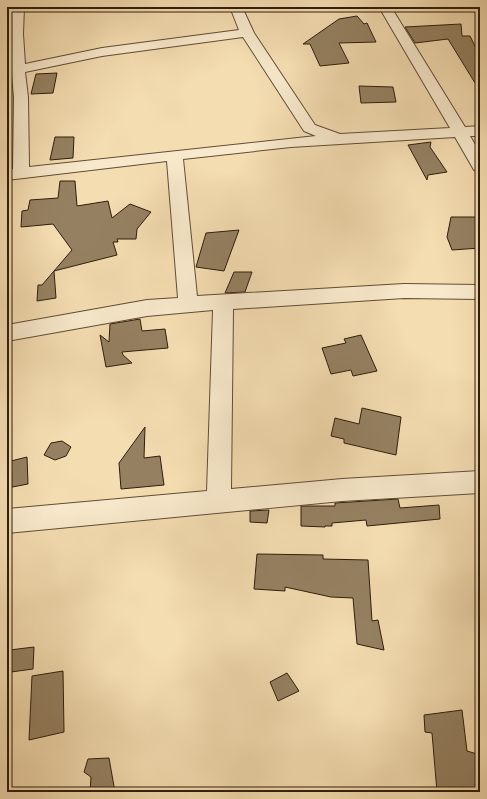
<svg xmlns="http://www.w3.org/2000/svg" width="487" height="799" viewBox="0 0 487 799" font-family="Vollkorn,serif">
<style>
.building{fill:#958162;stroke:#2e1d0d}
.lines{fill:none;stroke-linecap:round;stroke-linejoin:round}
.minor-casing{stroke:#604d36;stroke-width:2}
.minor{fill:#f8e9cc;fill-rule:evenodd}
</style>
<rect width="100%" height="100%" fill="#f4ddb1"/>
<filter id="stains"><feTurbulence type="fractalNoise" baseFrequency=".005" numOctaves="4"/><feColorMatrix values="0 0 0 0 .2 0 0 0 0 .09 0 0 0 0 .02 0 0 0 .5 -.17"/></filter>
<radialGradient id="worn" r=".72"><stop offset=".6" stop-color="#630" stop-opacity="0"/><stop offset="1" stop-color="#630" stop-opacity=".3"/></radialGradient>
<!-- building -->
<path class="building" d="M 357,16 L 364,24 L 367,23 L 376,42 L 339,43 L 349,63 L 320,66 L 310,44 L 303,44 L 339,19 Z
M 461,24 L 462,36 L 470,36 L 480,56 L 480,91 L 448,39 L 415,43 L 405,27 Z
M 57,73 L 53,93 L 31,94 L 36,74 Z
M 359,86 L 393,87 L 396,102 L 361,103 Z
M 55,137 L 74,137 L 73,158 L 50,160 Z
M 431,142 L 430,147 L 447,172 L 428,175 L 427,180 L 408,145 Z
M 60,181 L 75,181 L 77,206 L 108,201 L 112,218 L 130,204 L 151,212 L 137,229 L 136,239 L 117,239 L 118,242 L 113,242 L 117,255 L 54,271 L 56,298 L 37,301 L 38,285 L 42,285 L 72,250 L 53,224 L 21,227 L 22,211 L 28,210 L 30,200 L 58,198 Z
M 451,217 L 480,217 L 480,248 L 452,250 L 447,237 Z
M 239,230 L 224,271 L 196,267 L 206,233 Z
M 234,272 L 252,272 L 245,292 L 225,293 Z
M 140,319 L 142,331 L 165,329 L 168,348 L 122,352 L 123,355 L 132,363 L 106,367 L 100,335 L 109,342 L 110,324 Z
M 361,335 L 377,371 L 353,376 L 351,370 L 331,374 L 322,348 L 346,343 L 344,339 Z
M 362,408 L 401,417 L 396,455 L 344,443 L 344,439 L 331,436 L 335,418 L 359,424 Z
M 145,427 L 144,458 L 160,456 L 164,485 L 121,489 L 119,463 Z
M 62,441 L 71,447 L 66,456 L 55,460 L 44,455 L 51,443 Z
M 27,457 L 28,484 L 7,488 L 7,462 Z
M 398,499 L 400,508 L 439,505 L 440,519 L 367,526 L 366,520 L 332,523 L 332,526 L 325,526 L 325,527 L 301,526 L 301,506 L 335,506 L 335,503 Z
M 269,510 L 267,523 L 250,522 L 250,511 Z
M 257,554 L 323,555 L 323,559 L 368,560 L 372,621 L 378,620 L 384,650 L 357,644 L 353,598 L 331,597 L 285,587 L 285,591 L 254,589 Z
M 34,647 L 33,669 L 11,672 L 8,662 L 10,650 Z
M 63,671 L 64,732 L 29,740 L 32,676 Z
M 287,673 L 299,691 L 278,701 L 270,682 Z
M 462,710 L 467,751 L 477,754 L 480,792 L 437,792 L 432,733 L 425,732 L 424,715 Z
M 109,758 L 115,792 L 90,792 L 91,777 L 84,772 L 88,759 Z"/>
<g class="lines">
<!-- minor casing -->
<g class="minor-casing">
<path id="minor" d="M 12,7 L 24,7 L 23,34 L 25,64 L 102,48 L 239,30 L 230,7 L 242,7 L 254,33 L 315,125 L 340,134 L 450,128 L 379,7 L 391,7 L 465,127 L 480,126 L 480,136 L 470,136 L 480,153 L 480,171 L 474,170 L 455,137 L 291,147 L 183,159 L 197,296 L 404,284 L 480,285 L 480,299 L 404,298 L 233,309 L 231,489 L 342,479 L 480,471 L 480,493 L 342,501 L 7,533 L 7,509 L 207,491 L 213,310 L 147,316 L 7,341 L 7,325 L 147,300 L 178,298 L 167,161 L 7,180 L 7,170 L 13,169 L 14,97 L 12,75 L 7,76 L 7,68 L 11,67 L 9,34 ZM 243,37 L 304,131 L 316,136 L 29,167 L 28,97 L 25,72 L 102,56 Z"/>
</g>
<!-- minor -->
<use href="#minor" class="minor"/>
</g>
<!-- margin -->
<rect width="487" height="799" fill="none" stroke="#f4ddb1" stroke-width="24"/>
<rect x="8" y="8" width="471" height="783" fill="none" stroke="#2e1d0d" stroke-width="2"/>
<rect x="12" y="12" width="463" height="775" fill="none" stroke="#2e1d0d"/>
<rect width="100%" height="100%" filter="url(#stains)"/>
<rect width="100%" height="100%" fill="url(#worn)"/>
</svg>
